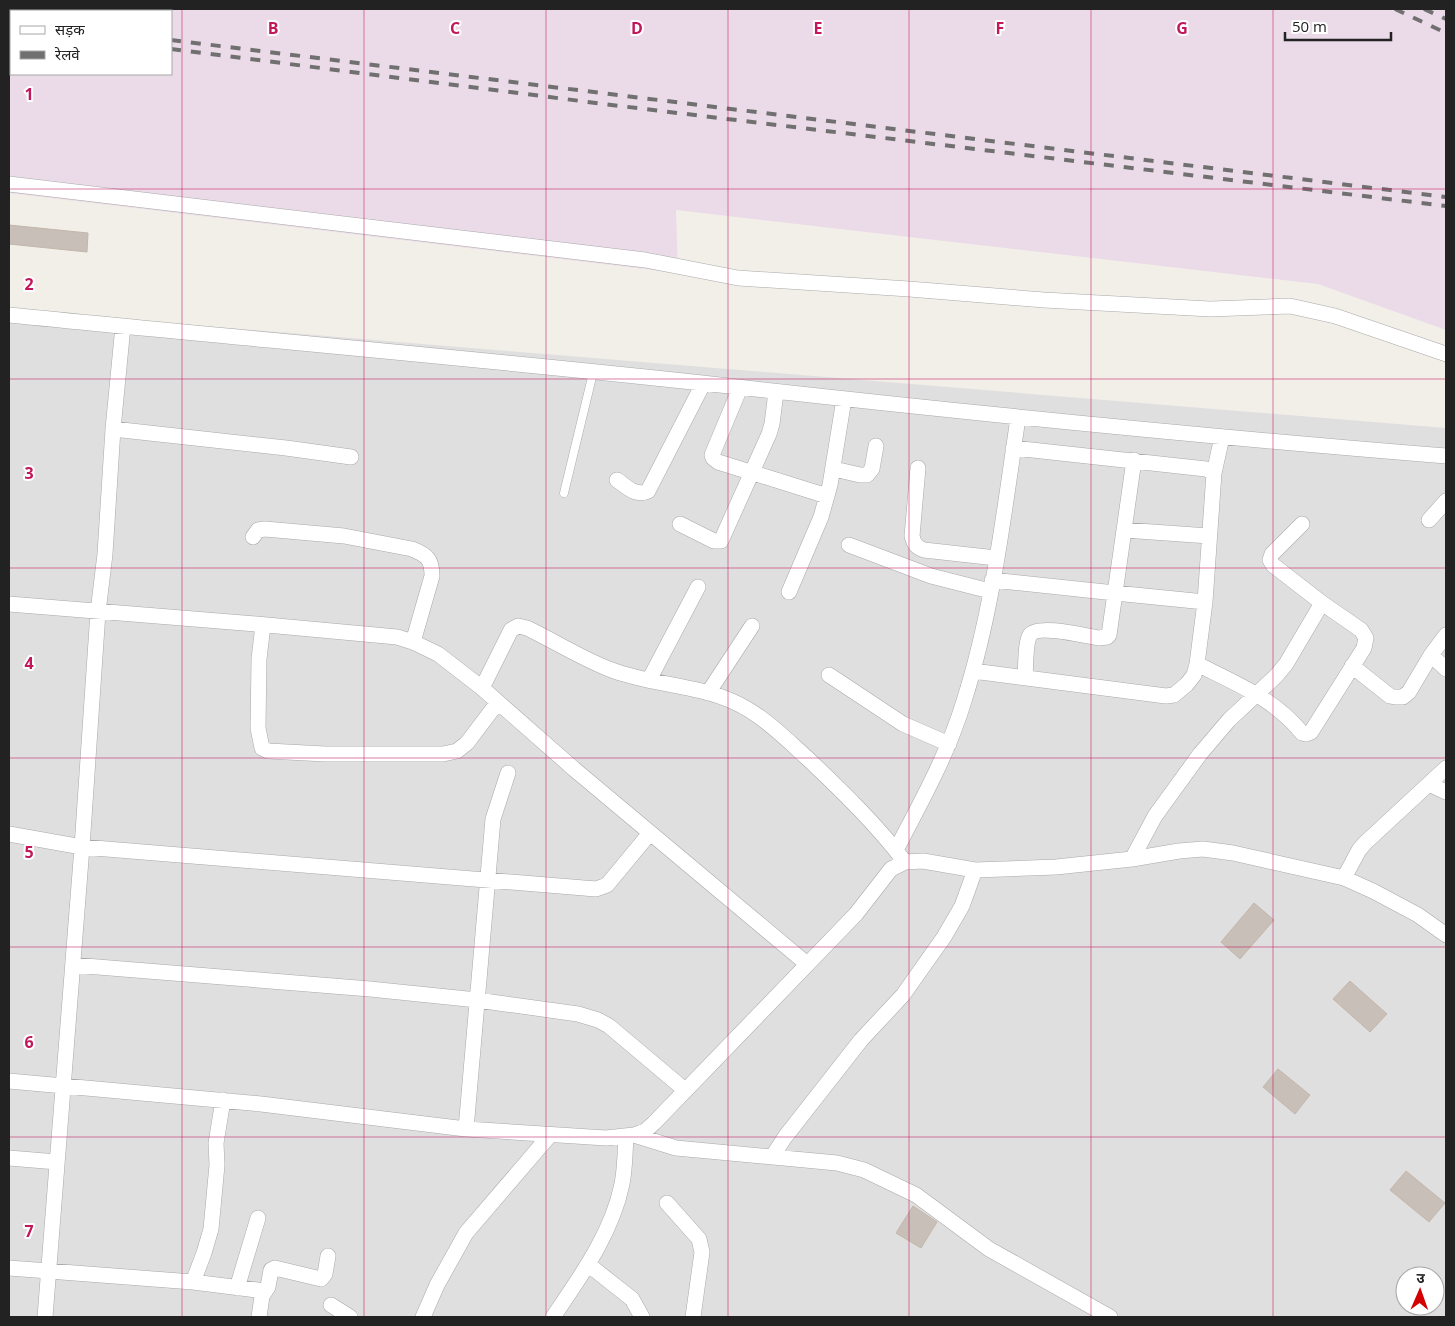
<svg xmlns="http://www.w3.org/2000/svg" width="1455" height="1326" viewBox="0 0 1455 1326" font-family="'Open Sans','Noto Sans Devanagari',sans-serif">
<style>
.residential{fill:#e0dfdf;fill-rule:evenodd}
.industrial{fill:#ebdbe8;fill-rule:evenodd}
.building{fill:#c7bfb8;stroke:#c4b6ab}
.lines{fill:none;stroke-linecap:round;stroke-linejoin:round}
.lane-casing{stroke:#a9a9a9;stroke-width:9}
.street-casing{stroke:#a9a9a9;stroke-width:16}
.lane{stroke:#fff;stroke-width:8}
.street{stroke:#fff;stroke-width:15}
.rail{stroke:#707070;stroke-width:4;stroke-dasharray:10 10;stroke-linecap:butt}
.grid{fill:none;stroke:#c2185b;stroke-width:1;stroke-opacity:0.55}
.grid-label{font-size:16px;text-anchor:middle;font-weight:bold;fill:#c2185b;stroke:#fff;stroke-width:4;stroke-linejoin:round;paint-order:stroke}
</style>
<rect width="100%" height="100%" fill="#f2efe9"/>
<!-- residential -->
<path class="residential" d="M 9,310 L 1446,428 L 1446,1317 L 9,1317 ZM 1405,1276 L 1435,1276 L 1435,1306 L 1405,1306 Z"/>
<!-- industrial -->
<path class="industrial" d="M 9,9 L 1446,9 L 1446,330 L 1318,284 L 676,210 L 678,273 L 9,193 ZM 11,11 L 171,11 L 171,74 L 11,74 Z"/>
<!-- building -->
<path class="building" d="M 9,225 L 88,233 L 87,252 L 9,244 Z
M 1254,903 L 1274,920 L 1240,959 L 1221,942 Z
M 1350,981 L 1387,1014 L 1370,1032 L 1333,999 Z
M 1278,1069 L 1310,1095 L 1295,1114 L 1263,1087 Z
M 1406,1171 L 1445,1203 L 1429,1222 L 1390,1190 Z
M 913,1206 L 937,1222 L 921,1248 L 896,1233 Z"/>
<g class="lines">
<!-- lane casing -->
<g class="lane-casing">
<path id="lane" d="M 564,493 L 593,373"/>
</g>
<!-- street casing -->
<g class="street-casing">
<path id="street" d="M 9,184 L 645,260 L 738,278 L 909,289 L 1044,300 L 1210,309 L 1290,306 L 1335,316 L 1446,354
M 9,315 C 240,338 471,358 702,383 C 950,411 1198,436 1446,456
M 740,388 L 712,455 L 713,458 L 718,462 L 827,496
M 113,429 L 286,448 L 351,457
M 918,468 L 912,536 C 914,544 916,547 924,550 L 996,558
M 834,469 L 860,475 L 867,475 L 872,469 L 876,446
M 1214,473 L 1222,437
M 617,480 C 627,487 636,497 648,491 L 703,384
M 1429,520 L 1446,501
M 680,524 L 714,541 L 721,541 L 769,434 L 772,424 L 776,392
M 1124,530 L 1209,536
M 253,537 L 258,530 L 265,529 L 344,536 L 412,549 C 427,555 432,559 432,576 L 413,642
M 849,545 L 931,576 L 990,591
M 992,580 L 1115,593 L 1134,460
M 789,592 L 821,517 L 830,485 L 844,399
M 9,604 L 256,624 L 397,637 L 413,642 L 438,654 L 482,688 L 574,769 L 807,964
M 263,625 L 259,659 L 258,728 L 262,748 L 268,751 L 325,754 L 443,754 L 457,751 L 467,743 L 498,702
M 1431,655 L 1446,669
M 1197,664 C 1235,683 1275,699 1302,733 L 1306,734 L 1311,732 L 1364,648 L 1366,638 L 1361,630 L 1322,603
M 1352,666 L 1390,696 L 1395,697 L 1403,697 L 1409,692 L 1431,655 L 1446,635
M 973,671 L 1166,696 L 1174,695 L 1187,684 L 1194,675 L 1197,664 L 1205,602 L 1214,473 L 1206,469 L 1013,448
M 829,675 L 903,724 L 949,744
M 1025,677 C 1026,667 1025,643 1030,635 C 1038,624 1086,636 1099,638 L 1107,637 L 1109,635 L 1115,593 L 1205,602
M 649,680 L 698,587
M 482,688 L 511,630 L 518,626 L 527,628 C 554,641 581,658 609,669 C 649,685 694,684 734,702 C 761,714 784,737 806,757 C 841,790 876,824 905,862
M 708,693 L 752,626
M 1429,784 L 1446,792
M 9,834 L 82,847 L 596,889 L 607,885 L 650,833
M 896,850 C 921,802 948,754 964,701 C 993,610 1004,512 1018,418
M 1132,859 L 1155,816 L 1200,754 L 1229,720 L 1276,676 L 1286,664 L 1322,603 L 1273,565 L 1270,560 L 1272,554 L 1302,524
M 1344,878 L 1359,850 L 1365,843 L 1446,768
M 73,965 L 370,989 L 477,1000 L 578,1014 L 598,1020 L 609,1026 L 685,1090
M 9,1081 L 261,1104 L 466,1129 L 606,1138 L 634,1135 L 645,1131 L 654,1123 L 856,914 L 891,869 L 905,862 L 923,861 L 975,870 L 1056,867 L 1132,859 L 1179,851 L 1203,849 L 1233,853 L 1344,878 L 1373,891 L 1418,915 L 1446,935
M 466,1129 L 493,819 L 508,773
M 634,1135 L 676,1148 L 837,1163 L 864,1170 L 916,1195 L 989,1249 L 1110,1317
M 772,1157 L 785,1137 L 861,1040 L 903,995 L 944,937 L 962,906 L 975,870
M 9,1158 L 57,1162
M 667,1203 L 699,1239 L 702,1252 L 693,1317
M 589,1265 L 632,1299 L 642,1317
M 9,1268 L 193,1282 L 265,1291
M 193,1282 L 204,1253 L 211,1229 L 217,1165 L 216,1143 L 223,1100
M 237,1288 L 258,1218
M 331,1305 L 350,1317
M 45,1317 L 82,847 L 98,612 L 105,554 L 113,429 L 123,326
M 259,1317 L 262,1296 L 268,1287 L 271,1270 L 275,1268 L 321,1279 L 325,1274 L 328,1256
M 423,1317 L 437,1285 L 466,1233 L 550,1135
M 553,1317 C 581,1276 612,1233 622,1184 C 625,1169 625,1152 626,1137"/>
</g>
<!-- lane -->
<use href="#lane" class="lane"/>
<!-- street -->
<use href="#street" class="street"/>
<!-- rail -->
<path class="rail" d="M 1395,9 L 1446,33
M 1424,9 L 1446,19
M 9,20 L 11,20
M 9,28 L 11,29
M 171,40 L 1446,197
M 171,49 L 620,106 L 1446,206"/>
</g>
<!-- grid -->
<path class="grid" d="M 182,9 L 182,1317M 364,9 L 364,1317M 546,9 L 546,1317M 728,9 L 728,1317M 909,9 L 909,1317M 1091,9 L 1091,1317M 1273,9 L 1273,1317M 9,189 L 1446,189M 9,379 L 1446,379M 9,568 L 1446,568M 9,758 L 1446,758M 9,947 L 1446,947M 9,1137 L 1446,1137"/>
<g class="grid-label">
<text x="273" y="34">B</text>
<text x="455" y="34">C</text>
<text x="637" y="34">D</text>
<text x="818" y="34">E</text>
<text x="1000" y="34">F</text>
<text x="1182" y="34">G</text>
<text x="29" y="100">1</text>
<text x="29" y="290">2</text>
<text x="29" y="479">3</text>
<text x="29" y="669">4</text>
<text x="29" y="858">5</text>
<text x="29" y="1048">6</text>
<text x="29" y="1237">7</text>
</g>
<!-- border -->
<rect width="1455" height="1326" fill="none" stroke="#222222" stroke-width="20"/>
<!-- legend -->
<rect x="10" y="10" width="162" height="65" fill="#ffffff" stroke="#a7a7a7"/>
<rect x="20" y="26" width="25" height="8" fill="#ffffff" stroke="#a7a7a7"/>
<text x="55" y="35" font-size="15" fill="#222222">सड़क</text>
<rect x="20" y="51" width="25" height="8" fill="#707070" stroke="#a7a7a7"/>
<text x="55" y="60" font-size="15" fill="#222222">रेलवे</text>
<!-- north arrow -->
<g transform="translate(1420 1291) rotate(2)"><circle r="24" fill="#ffffff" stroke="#a7a7a7"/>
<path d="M0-4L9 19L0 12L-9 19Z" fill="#d40000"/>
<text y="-8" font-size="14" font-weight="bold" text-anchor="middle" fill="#222222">उ</text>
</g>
<!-- scale -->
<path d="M1285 32v8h106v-8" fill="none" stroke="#222222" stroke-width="2.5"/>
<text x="1292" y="32" font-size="15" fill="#222222" stroke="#ffffff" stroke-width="4" paint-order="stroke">50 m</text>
</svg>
